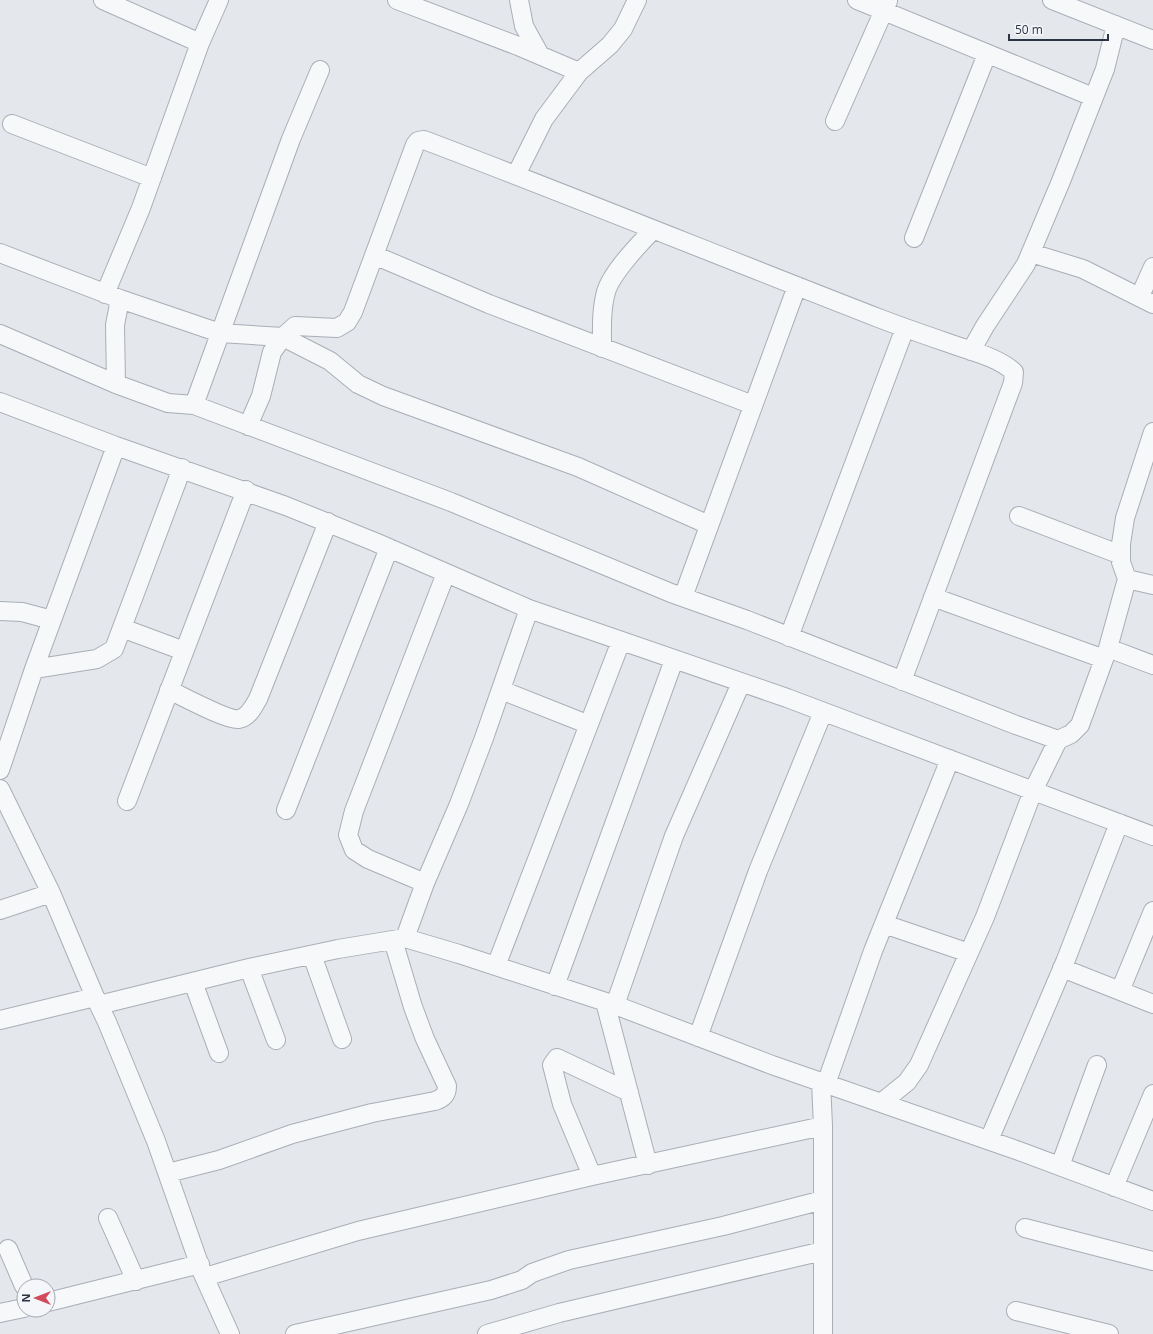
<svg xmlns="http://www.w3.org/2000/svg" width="1153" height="1334" viewBox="0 0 1153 1334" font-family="'Open Sans',sans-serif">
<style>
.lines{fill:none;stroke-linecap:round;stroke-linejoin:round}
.minor-casing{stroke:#a9aeb7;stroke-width:20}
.minor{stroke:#f7f8fa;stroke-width:18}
</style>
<rect width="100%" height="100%" fill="#e4e7ec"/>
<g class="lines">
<!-- minor casing -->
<g class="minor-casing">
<path id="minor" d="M 103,0 L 200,43
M 397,0 L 518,46 L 579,72
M 519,0 L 524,26 L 540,55
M 857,0 L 1093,97
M 1052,0 L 1153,40
M 835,121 L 888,1
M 12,124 L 152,178
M 516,175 L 544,119 L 579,72 L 610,45 L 623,29 L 637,0
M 914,238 L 987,54
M 0,253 L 120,299 L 220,333 L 283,337 L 330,361 L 358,384 L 383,396 L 578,467 L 709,525
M 1031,253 L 1083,269 L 1153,304
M 374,255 L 489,304 L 753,405
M 105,294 L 141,208 L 200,43 L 219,0
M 1140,296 L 1153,267
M 0,334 L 116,384 L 168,403 L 194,405 L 451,502 L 671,593 L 747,620 L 1016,725 L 1058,740
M 602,348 C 602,329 601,310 606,292 C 611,274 639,244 653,230
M 971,351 L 985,326 L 1026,264 L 1061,181 L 1105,69 L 1116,25
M 116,384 L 115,325 L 120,299
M 0,402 L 116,446 L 286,506 L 375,542 L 529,609 L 787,698 L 1153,836
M 194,405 L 291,139 L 320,70
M 248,426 L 261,396 L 272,352 L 283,337 L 295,326 L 337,328 L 347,322 L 353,312 L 415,145 L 418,141 L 424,140 C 577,198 729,260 881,319 C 907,329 934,338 960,347 C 978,353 1000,359 1014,372 L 1013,383 L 902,681
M 1019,516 L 1121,555
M 1127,579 L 1153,585
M 683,597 L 797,286
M 933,597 L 1104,659
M 0,611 L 22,612 L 52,620
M 122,628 L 184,651
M 789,637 L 905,328
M 1108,648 L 1153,665
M 34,669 L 97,659 L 114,649 L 182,468
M 169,690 C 182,696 228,721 239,719 C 249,717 253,707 258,699 L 328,522
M 501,690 L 587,724
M 0,770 L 34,669 L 116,446
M 0,789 L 51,893 L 95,997 L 107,1022 L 156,1141 L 202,1272 L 230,1334
M 127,801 L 246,490
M 286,810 L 389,548
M 425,883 L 368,859 L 354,850 L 348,835 L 354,811 L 446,573
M 0,910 L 51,893
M 884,924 L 969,953
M 405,938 L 425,883 L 459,804 L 484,738 L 529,609
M 312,955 L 342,1039
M 496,966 L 621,641
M 249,968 L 276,1040
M 1062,968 L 1153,1004
M 193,982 L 219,1053
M 555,986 L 674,660
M 1120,991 L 1153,911
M 605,1002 L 648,1165
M 99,1005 L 249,968 L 338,949 L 405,938 L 459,954 L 615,1005 L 772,1065 L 1019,1151 L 1153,1201
M 615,1005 L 674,836 L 741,683
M 0,1020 L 95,997
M 698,1037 L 758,871 L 823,712
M 821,1082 L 823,1126 L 823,1334
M 826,1084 L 873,951 L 950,759
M 881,1103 L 907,1082 L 919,1065 L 985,917 L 1033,791 L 1058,740 L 1071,734 L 1080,725 L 1108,648 L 1127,579 L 1121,562 L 1121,544 L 1125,518 L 1153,432
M 989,1140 L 1065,962 L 1119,823
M 1060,1166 L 1097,1065
M 168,1173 L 219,1160 L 292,1134 L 372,1113 L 435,1101 C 443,1098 447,1095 447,1086 L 425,1039 L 413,1007 L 393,940
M 592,1176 L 562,1104 L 552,1065 L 557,1058 L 629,1092
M 1114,1187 L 1153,1094
M 108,1218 L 136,1281
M 1025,1228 L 1153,1261
M 8,1249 L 24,1286
M 205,1277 L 358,1231 L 592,1176 L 823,1126
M 48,1302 L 200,1264
M 1016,1311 L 1109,1334
M 0,1313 L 24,1308
M 295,1334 L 491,1290 L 522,1280 L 532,1273 L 569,1260 L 723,1226 L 823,1200
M 487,1334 L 559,1313 L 823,1251"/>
</g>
<!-- minor -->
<use href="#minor" class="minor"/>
</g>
<!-- north arrow -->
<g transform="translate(36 1298) rotate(270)"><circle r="19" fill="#f4f6f9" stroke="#a4a8b1"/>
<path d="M0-3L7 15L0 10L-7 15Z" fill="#d1495b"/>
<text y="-6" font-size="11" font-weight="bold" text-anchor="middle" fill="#2b3445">N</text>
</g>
<!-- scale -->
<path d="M1009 34v6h99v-6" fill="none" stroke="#2b3445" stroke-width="2"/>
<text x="1015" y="34" font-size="12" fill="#2b3445" stroke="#f4f6f9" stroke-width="3" paint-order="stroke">50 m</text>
</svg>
